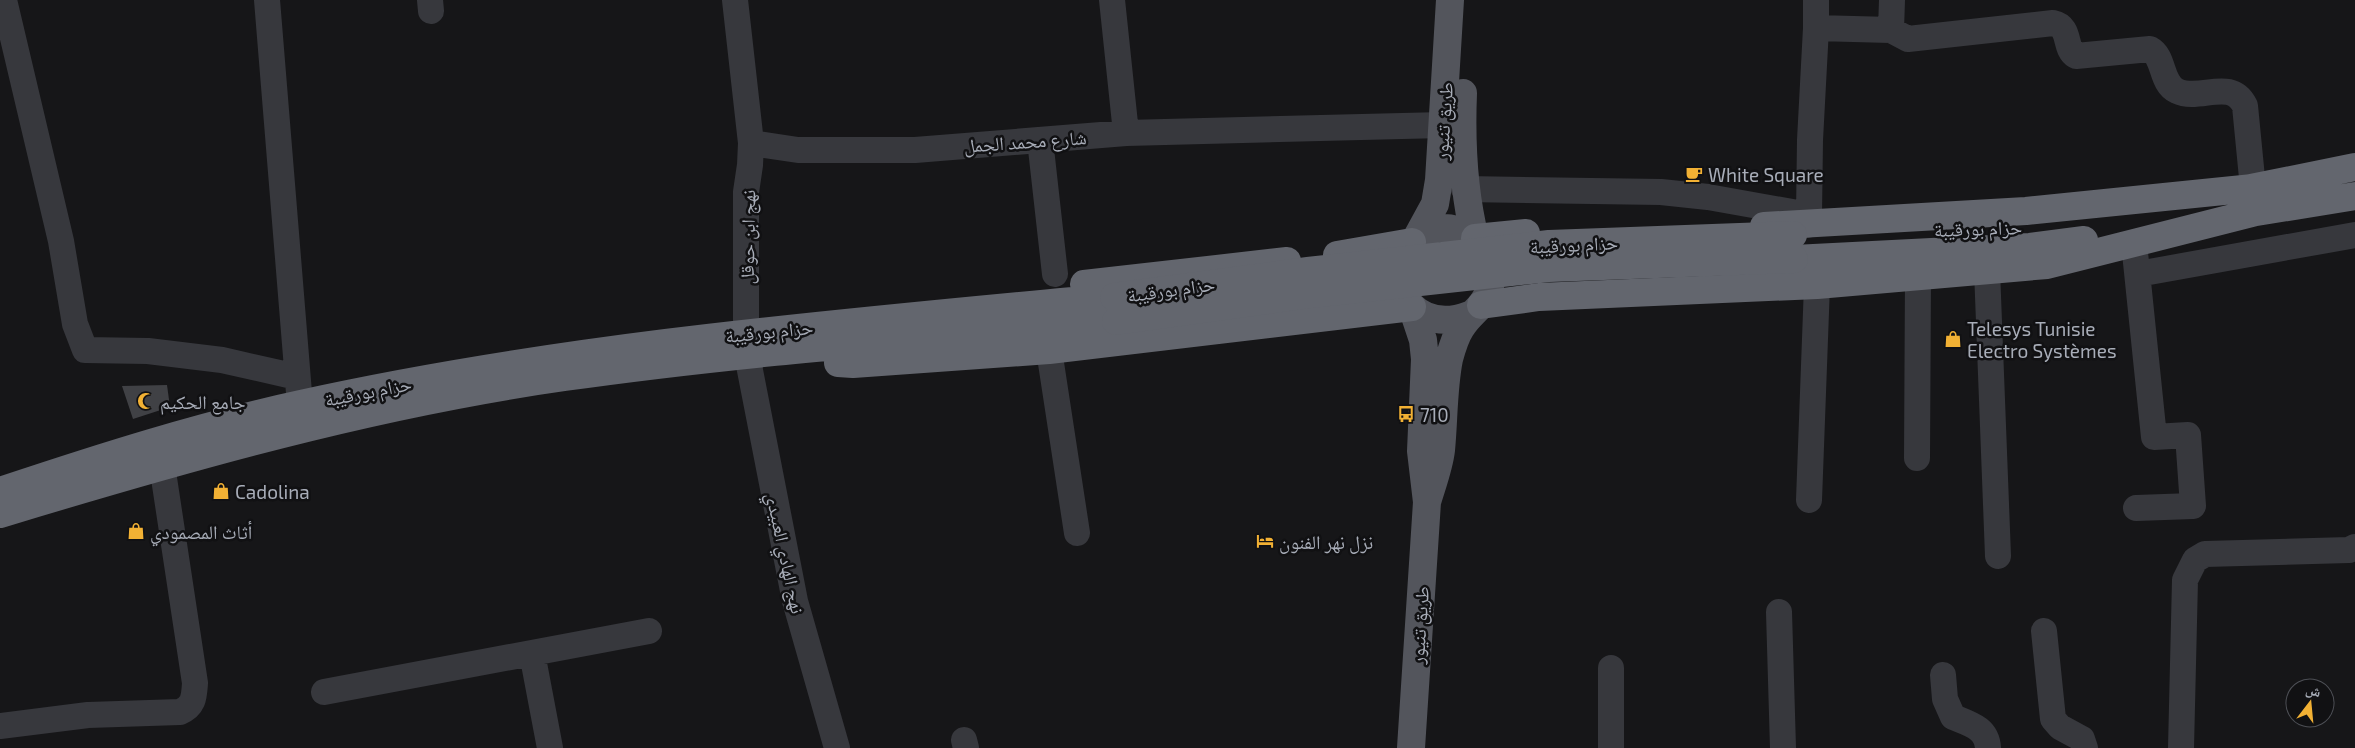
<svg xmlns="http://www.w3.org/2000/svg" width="2355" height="748" viewBox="0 0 2355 748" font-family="'Exo 2','Noto Naskh Arabic',sans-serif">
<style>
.building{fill:#404145}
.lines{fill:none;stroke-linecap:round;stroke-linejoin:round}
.minor{stroke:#37383d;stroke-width:26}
.major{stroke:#53555c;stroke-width:28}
.highway{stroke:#63666e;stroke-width:28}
.highway-bridge{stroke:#63666e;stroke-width:28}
.labels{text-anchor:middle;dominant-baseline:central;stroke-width:5;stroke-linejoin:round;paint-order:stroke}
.street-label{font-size:19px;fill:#a8adb8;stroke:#111113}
.poi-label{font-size:19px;fill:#a8adb8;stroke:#111113;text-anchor:start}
</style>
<rect width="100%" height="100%" fill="#161618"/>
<!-- building -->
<path class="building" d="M 167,385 L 170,407 L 133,419 L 122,386 Z"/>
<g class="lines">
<!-- minor -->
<path class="minor" d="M 4,0 L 61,241 L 75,324 L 85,350 L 148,351 L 222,360 L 297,377
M 267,0 L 299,393
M 430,0 L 431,11
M 735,0 L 751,143 L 798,150 L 915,150 L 1126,133 L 1443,125
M 1112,0 L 1126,133
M 1892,0 L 1891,30 L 1908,39 L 2053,23 C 2072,27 2063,48 2076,56 L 2150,49 C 2165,57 2160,83 2177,91 C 2200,102 2231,77 2245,106 L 2253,188
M 1816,28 L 1891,30
M 1040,140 L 1055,274
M 1464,189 L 1661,192 L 1708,197 L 1809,215 L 1808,225
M 1809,215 L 1810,140 L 1816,28 L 1816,0
M 2134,243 L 2154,437 L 2188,435 L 2193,506 L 2136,508
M 1987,270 L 1998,556
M 2138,274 L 2355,235
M 746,333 L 746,192 L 750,165 L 751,143
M 1049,350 L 1077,533
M 747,355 L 795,601 L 837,748
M 1917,458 L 1918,276
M 1809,500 L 1817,285
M 1779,612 L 1783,748
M 2044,631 L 2053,719 L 2060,727 L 2082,739 L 2085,748
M 532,653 L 550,748
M 1611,668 L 1611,748
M 1943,675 L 1945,699 L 1953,717 C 1970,724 1987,728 1988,748
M 324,692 L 649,631
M 0,726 L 88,715 L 180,712 C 194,706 194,697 195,683 L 162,465
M 964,740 L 966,748
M 2181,748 L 2185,580 L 2195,560 L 2205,554 L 2349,550 L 2355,547"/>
<!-- major -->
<path class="major" d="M 1463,93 C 1461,143 1463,190 1475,238
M 1417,237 L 1435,204 L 1439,180 L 1450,0
M 1427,502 C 1432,485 1439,467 1441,450 C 1444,420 1443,389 1449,359 C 1452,348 1455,337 1461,328 C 1467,318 1474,313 1481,305 C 1498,284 1494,249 1470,235 C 1458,229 1443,225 1430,231 C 1371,253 1401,341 1469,315
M 1411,748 L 1427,502 L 1421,451 L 1425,359 L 1423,340 L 1412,307"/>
<!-- highway -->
<path class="highway" d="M 2236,191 L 2355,167
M 2238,215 L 2355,196
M 1764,226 L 2026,211 L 2253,188
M 1475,238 L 1526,233
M 1337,255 L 1412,242
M 1794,259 L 2030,247 L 2084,240
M 1084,284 L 1287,261
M 1481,305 L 1539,297 L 1817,285 L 2047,265 L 2256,212
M 838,363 L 853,364 L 1049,350 L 1412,307
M 0,491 C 99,458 199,426 301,404 C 569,345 842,323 1114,297
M 0,514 C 185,458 373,404 565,377 C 748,351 932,338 1116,321"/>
<!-- highway-bridge -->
<path class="highway-bridge" d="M 1114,297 L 1308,271 L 1549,244 L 1793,235
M 1116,321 L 1311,294 L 1549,268 L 1794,259"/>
</g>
<!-- icons -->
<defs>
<g id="cafe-bare" transform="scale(1.35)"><path d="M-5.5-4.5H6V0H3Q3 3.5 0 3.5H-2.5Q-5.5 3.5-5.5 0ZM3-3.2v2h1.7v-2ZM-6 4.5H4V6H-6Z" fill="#f2b134" stroke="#111113" stroke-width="2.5" paint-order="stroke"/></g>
<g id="shop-bare" transform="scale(1.35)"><path d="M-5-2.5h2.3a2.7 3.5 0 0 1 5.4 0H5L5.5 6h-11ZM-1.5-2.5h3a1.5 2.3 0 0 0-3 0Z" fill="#f2b134" stroke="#111113" stroke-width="2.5" paint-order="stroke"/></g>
<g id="mosque-bare" transform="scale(1.35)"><path d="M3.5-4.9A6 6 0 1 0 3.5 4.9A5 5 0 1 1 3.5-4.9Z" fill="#f2b134" stroke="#111113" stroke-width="2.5" paint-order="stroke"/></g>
<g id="bus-bare" transform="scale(1.35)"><path d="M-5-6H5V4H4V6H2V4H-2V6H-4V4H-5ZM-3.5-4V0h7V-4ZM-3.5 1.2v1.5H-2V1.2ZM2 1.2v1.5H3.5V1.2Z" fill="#f2b134" stroke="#111113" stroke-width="2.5" paint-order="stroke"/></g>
<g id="hotel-bare" transform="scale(1.35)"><path d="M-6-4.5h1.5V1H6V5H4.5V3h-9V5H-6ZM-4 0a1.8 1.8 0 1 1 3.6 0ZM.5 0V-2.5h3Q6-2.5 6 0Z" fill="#f2b134" stroke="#111113" stroke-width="2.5" paint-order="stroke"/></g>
</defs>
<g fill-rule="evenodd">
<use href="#cafe-bare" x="1694" y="174"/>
<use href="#shop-bare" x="1953" y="339"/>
<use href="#mosque-bare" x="146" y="401"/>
<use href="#bus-bare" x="1406" y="414"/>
<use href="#shop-bare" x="221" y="491"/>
<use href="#shop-bare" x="136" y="531"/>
<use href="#hotel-bare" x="1265" y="541"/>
</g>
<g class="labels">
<!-- street labels -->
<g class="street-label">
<text transform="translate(1443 121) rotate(-86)">طريق تنيور</text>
<text transform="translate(1025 141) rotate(-4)">شارع محمد الجمل</text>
<text transform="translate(1978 228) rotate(-2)">حزام بورقيبة</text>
<text transform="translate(747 237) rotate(-89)">نهج ابن حوقل</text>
<text transform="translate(1574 244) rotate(-3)">حزام بورقيبة</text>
<text transform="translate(1171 289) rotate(-8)">حزام بورقيبة</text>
<text transform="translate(769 331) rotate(-6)">حزام بورقيبة</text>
<text transform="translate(368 391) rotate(-11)">حزام بورقيبة</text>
<text transform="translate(786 553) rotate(78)">نهج الهادي العبيدي</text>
<text transform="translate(1419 625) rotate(-86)">طريق تنيور</text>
</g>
<!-- poi labels -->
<g class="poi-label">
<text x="1708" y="174">White Square</text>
<text x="1967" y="328">Telesys Tunisie<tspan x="1967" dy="22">Electro Systèmes</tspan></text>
<text x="160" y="401">جامع الحكيم</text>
<text x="1420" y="414">710</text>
<text x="235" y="491">Cadolina</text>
<text x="150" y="531">أثاث المصمودي</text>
<text x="1279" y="541">نزل نهر الفنون</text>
</g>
</g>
<!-- north arrow -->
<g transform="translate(2310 703) rotate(16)"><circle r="24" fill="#111113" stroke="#4d4f55"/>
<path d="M0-4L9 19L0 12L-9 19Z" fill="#f2b134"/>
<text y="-8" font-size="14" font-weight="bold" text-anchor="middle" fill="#a8adb8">ش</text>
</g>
</svg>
